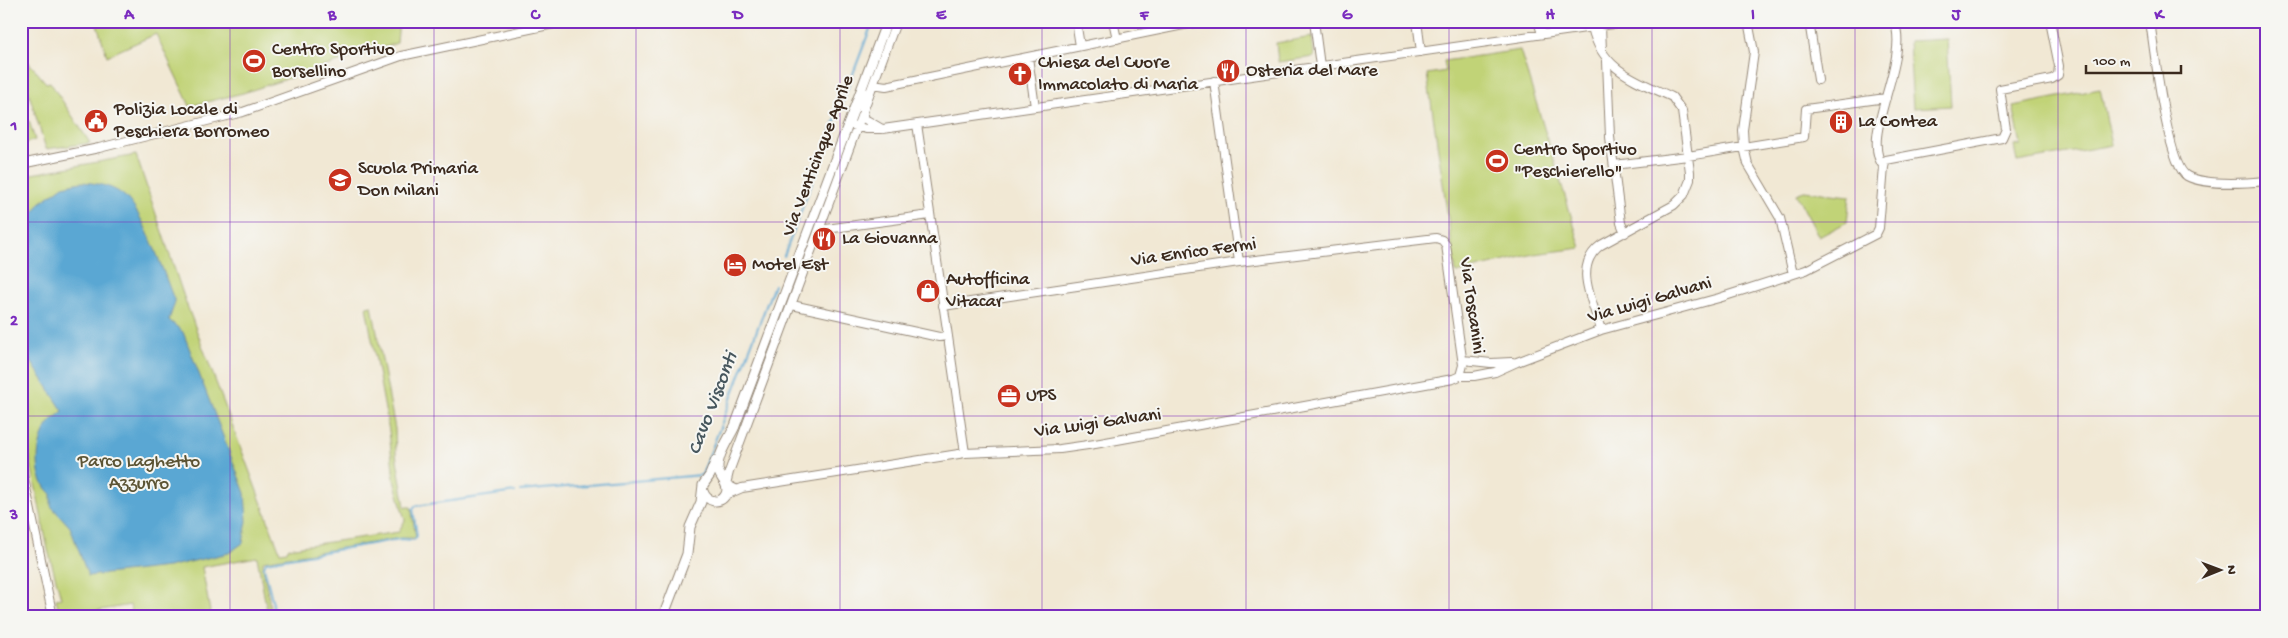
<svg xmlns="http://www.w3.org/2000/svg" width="2288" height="638" viewBox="0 0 2288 638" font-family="'Gochi Hand',sans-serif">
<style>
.green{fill:#c1d377;stroke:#7e7e4a}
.water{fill:#5aa7d3;stroke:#4a6878}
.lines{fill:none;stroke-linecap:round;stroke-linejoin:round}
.stream{stroke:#5aa7d3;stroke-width:2}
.minor-casing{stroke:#968979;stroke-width:10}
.major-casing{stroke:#968979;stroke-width:11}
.minor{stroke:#fff;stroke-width:8}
.major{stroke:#fff;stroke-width:9}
.grid{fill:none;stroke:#7b2cbf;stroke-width:1;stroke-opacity:0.55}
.labels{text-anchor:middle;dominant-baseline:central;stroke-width:4;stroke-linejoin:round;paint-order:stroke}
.poi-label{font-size:19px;fill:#3b2a1e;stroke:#f6f6f2;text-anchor:start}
.street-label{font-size:19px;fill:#3b2a1e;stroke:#f6f6f2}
.park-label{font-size:19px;fill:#5c5434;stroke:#f6f6f2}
.water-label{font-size:20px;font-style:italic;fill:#46565d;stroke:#f6f6f2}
.neatline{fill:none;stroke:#7b2cbf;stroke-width:2}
.grid-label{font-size:16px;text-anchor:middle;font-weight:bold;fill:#7b2cbf}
</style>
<rect width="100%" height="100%" fill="#f6f6f2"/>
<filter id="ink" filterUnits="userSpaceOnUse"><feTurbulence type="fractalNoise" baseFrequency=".02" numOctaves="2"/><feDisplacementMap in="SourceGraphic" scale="10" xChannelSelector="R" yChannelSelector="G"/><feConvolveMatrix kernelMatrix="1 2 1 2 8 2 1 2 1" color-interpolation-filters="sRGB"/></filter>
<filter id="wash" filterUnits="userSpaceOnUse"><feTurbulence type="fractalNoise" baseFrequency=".0096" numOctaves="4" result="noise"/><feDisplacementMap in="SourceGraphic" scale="20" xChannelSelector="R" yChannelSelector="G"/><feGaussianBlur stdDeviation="1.12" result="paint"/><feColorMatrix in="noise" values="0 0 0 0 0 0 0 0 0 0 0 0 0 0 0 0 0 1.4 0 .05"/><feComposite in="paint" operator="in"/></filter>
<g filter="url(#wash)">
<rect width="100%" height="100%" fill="#f1e8d4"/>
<!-- green -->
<path class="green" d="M 96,21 L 399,21 L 397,43 L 243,93 L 190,106 L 156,34 L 107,56 Z
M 1312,37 L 1314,57 L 1278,62 L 1276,43 Z
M 1947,39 L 1951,106 L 1913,108 L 1909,41 Z
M 1520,50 L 1581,248 L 1534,254 L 1456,273 L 1427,74 L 1446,71 L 1444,61 Z
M 26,59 L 46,83 L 50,82 L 90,143 L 46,149 L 21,68 L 21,60 Z
M 2100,89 L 2112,145 L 2017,162 L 2014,146 L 2021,145 L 2013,106 Z
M 29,121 L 35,140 L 21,145 L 21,123 Z
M 136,155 L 185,300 L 280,552 L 287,551 L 288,548 L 399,532 L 405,520 L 394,480 L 389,431 L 366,307 L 372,306 L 395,429 L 396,454 L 405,507 L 411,507 L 416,538 L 401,538 L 263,561 L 263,568 L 272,617 L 242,617 L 245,614 L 267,611 L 257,557 L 202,567 L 211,617 L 133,617 L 130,605 L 60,617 L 56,599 L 61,598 L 48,550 L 21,413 L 21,176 Z
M 1804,191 L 1850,196 L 1847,222 L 1819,237 L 1796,194 Z"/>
<!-- water -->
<path class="water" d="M 81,182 C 95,183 110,185 122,194 C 144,210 164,275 175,302 L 169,320 L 183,332 L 245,493 L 247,521 L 243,543 L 229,553 L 168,567 L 88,576 L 70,527 L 51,506 L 51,494 C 33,479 35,442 49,424 C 52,419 59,415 63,411 L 21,346 L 21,265 L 26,244 L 29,219 L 40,203 L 63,186 Z"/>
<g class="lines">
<!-- stream -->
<path class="stream" d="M 784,256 L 873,21
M 520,491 L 702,475 L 774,285
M 274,617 L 273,604 L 264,567 L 266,562 L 400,539 L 414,540 L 417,536 L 413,509 L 415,506 L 515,492"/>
</g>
</g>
<g filter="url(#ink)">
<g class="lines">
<!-- minor casing -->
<g class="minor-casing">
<path id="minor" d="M 1076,21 L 1080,46
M 1113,21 L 1117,39
M 1314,21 L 1320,66
M 1417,21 L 1421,52
M 1538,21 L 1542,34
M 1748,21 L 1754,52 L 1743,130 L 1744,147 L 1748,164 L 1780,218 L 1793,274
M 1809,21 L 1818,80
M 2150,21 C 2154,47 2167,165 2187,176 C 2206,186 2245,183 2267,181
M 1601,26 L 1602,51
M 1592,27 C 1602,71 1636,80 1672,97 L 1682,111 L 1690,172 L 1690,180 L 1684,195 L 1674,205 L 1601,245 C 1572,266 1593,301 1601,330
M 1028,57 L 1035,107
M 1607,61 L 1610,137 L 1621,223 L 1625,233
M 1214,81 L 1239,262
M 873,84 L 886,86 L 1203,21
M 863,91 L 861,104 L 865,119 L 882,129
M 848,124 L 866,129 L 883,129 L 1635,21
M 917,124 L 965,453
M 21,164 L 99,148 L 243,112 L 401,56 L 568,21
M 1614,165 L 1688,156 L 1804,137 L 1806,109 L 1886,98
M 1884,167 C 1858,137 1911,62 1894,21
M 820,227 L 826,229 L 930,215
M 792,305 L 939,337 L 948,336
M 1463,360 L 1491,363 L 1512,362
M 1460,376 L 1474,376 L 1495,372 L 1517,362 L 1601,330 L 1719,298 L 1806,270 L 1876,234 L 1879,228 L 1884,167 L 1886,160 L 2002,138 L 2006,129 L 2000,89 L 2052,79 L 2058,75 L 2059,66 L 2050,21
M 21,464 L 53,617
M 737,490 L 726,484 L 729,472 L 885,52 L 895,25 L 890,21
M 726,495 L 742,488 L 965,453 L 1060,449 L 1095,444 L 1453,379 L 1460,376 L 1463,365 L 1446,245 L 1442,240 L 1436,238 L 1239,262 L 943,306"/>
</g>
<!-- major casing -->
<g class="major-casing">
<path id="major" d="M 703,491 C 706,501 720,506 726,494 C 730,484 719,478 718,469 C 717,455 729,439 735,426 L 887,21
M 663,617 L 687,554 L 690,527 L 701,502 L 703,485 L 710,475 L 716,460"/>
</g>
<!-- minor -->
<use href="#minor" class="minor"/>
<!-- major -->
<use href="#major" class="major"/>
</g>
</g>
<!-- grid -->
<path class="grid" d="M 230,21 L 230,617M 434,21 L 434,617M 636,21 L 636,617M 840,21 L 840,617M 1042,21 L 1042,617M 1246,21 L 1246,617M 1449,21 L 1449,617M 1652,21 L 1652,617M 1855,21 L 1855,617M 2058,21 L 2058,617M 21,222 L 2267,222M 21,416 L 2267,416"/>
<!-- icons -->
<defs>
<g id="stadium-disc" transform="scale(1.25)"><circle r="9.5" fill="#c8321e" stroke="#f6f6f2"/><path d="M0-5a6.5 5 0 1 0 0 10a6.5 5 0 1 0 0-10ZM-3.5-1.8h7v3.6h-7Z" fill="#fff"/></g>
<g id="restaurant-disc" transform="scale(1.25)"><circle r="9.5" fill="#c8321e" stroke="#f6f6f2"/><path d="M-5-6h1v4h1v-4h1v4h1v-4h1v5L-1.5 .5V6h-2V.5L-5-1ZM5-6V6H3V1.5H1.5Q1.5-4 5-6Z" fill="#fff"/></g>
<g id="church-disc" transform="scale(1.25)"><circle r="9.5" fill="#c8321e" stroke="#f6f6f2"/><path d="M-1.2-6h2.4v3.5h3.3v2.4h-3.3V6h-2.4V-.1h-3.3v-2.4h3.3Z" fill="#fff"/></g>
<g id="civic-disc" transform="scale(1.25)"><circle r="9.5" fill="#c8321e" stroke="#f6f6f2"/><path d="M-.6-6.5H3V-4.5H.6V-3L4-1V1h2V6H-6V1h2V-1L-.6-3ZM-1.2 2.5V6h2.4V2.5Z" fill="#fff"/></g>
<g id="building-disc" transform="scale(1.25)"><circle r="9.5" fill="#c8321e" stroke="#f6f6f2"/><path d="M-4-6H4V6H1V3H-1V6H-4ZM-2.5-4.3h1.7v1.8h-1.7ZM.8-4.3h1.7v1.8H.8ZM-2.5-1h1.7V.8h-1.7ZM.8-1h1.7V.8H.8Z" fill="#fff"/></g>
<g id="school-disc" transform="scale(1.25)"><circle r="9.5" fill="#c8321e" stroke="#f6f6f2"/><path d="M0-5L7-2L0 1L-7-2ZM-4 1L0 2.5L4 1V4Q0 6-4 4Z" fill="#fff"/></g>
<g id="hotel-disc" transform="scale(1.25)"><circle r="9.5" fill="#c8321e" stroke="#f6f6f2"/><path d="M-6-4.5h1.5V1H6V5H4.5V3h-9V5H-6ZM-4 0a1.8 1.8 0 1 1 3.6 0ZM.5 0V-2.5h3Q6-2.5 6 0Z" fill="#fff"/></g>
<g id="shop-disc" transform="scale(1.25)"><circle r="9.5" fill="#c8321e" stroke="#f6f6f2"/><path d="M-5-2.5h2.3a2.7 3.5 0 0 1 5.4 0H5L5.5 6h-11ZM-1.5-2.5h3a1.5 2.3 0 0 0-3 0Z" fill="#fff"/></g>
<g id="office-disc" transform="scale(1.25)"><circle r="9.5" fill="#c8321e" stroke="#f6f6f2"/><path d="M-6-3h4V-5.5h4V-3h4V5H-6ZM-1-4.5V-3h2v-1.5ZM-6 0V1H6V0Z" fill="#fff"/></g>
</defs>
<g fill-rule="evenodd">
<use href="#stadium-disc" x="254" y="61"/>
<use href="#restaurant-disc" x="1228" y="71"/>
<use href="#church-disc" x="1020" y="74"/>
<use href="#civic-disc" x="96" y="121"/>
<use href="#building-disc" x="1841" y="122"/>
<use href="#stadium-disc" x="1497" y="161"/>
<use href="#school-disc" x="340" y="180"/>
<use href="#restaurant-disc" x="824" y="239"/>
<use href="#hotel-disc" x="735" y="265"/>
<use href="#shop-disc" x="928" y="291"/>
<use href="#office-disc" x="1009" y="396"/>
</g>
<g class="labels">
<!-- poi labels -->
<g class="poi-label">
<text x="272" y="50">Centro Sportivo<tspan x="272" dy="22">Borsellino</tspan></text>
<text x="1038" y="63">Chiesa del Cuore<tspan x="1038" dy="22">Immacolato di Maria</tspan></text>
<text x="1246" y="71">Osteria del Mare</text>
<text x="114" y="110">Polizia Locale di<tspan x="114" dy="22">Peschiera Borromeo</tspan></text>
<text x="1858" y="122">La Contea</text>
<text x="1514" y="150">Centro Sportivo<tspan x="1514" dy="22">"Peschierello"</tspan></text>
<text x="358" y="169">Scuola Primaria<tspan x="358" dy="22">Don Milani</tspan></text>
<text x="842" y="239">La Giovanna</text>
<text x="752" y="265">Motel Est</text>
<text x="946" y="280">Autofficina<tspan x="946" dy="22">Vitacar</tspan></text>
<text x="1026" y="396">UPS</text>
</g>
<!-- street labels -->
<g class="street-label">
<text transform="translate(819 156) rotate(-69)">Via Venticinque Aprile</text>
<text transform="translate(1194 253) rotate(-8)">Via Enrico Fermi</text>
<text transform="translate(1650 301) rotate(-16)">Via Luigi Galvani</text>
<text transform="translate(1471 306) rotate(82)">Via Toscanini</text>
<text transform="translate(1098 424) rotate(-8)">Via Luigi Galvani</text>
</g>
<!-- park labels -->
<g class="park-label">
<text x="139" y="462">Parco Laghetto<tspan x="139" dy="22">Azzurro</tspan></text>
</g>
<!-- water labels -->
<g class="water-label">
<text transform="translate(714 404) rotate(-69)">Cavo Visconti</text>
</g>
</g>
<!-- margin -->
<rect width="2288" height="638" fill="none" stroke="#f6f6f2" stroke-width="55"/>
<!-- north arrow -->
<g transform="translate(2220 570) rotate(89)" stroke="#f6f6f2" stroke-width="4" paint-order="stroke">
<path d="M0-4L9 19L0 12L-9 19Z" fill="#3b2a1e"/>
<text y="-8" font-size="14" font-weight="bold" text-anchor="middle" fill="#3b2a1e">N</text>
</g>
<!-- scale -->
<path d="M2086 65v8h95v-8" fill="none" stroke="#3b2a1e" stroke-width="2.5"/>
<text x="2093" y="65" font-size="15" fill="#3b2a1e" stroke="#f6f6f2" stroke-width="4" paint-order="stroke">100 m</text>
<rect x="28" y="28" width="2232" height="582" class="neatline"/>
<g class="grid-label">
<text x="129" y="19">A</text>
<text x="332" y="19">B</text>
<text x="535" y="19">C</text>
<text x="738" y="19">D</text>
<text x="941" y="19">E</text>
<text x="1144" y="19">F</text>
<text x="1347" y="19">G</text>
<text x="1550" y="19">H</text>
<text x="1753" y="19">I</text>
<text x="1956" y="19">J</text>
<text x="2159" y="19">K</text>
<text x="14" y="130">1</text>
<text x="14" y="325">2</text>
<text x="14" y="519">3</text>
</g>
</svg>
